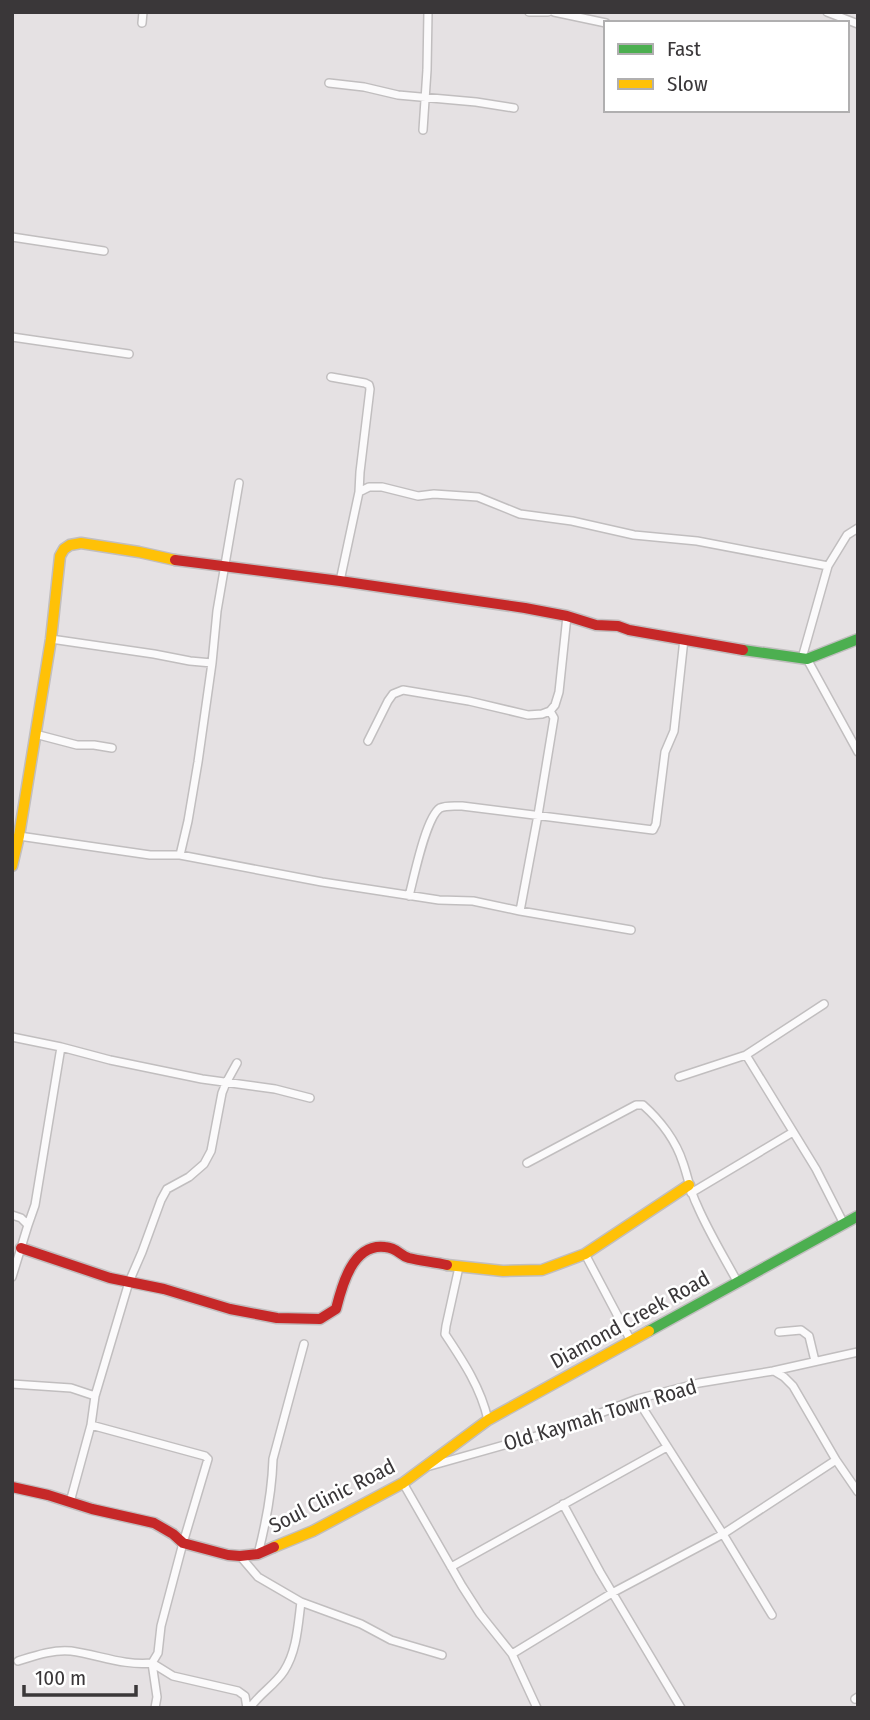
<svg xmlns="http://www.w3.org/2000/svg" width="870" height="1720" viewBox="0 0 870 1720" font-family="'Fira Sans Condensed',sans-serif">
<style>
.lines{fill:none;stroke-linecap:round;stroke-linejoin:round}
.street-casing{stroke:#c1bebf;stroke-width:10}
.fast-casing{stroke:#c1bebf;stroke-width:13}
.slow-casing{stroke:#c1bebf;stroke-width:13}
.jam-casing{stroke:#c1bebf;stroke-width:13}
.street{stroke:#fbfafb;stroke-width:7}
.fast{stroke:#4caf50;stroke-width:10}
.slow{stroke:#ffc107;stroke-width:10}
.jam{stroke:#c62828;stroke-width:10}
.labels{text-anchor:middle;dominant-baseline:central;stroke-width:5;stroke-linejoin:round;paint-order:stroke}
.street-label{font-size:21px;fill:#3a3739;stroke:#fff}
</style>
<rect width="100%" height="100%" fill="#e5e1e3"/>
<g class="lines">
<!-- street casing -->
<g class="street-casing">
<path id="street" d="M 529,12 L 548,12
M 554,12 L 606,23
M 827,12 L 858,24
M 142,23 L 143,12
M 329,83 L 364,87 L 398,95 L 476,102 L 514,108
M 423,130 L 427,70 L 428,12
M 12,237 L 104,251
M 12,337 L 129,354
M 331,377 L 365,383 L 369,385 L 370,389 L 360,472 L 359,492
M 340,581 L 359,492 L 369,487 L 382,487 L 418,496 L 434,494 L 478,497 L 520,514 L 572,521 L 634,535 L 697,541 L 828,566
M 51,639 L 154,654 L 190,661 L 212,663
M 802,658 L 828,566 L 847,535 L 858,528
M 807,659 L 858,752
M 35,734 L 77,745 L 94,745 L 112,748
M 368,741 L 388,701 L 393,694 L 403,690 L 469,701 L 528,715 L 542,714 L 550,711 L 555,705 L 559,692 L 567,616
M 19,836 L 150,855 L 180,855 L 322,882 L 439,900 L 473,901 L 520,911 L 631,930
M 180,855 L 188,821 L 198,762 L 212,663 L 217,611 L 239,483
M 409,896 C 414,877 426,817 440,808 C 446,805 454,806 462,806 L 653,830 L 656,824 L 665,752 L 674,731 L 684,639
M 520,911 L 538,815 L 554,718 L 550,711
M 12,1037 L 61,1047 L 110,1060 L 202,1079 L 275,1089 L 310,1098
M 746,1055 L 824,1004
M 679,1077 L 746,1055 L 816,1169 L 844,1224
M 527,1163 L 636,1105 L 643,1105 C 660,1120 676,1141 683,1163 C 688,1177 690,1191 697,1205 C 708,1231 724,1257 738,1283
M 691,1193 L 793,1132
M 12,1215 L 21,1218 L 28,1225 L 12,1277
M 28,1225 L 35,1205 L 61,1047
M 585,1254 L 631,1341
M 459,1267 L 446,1326 L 445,1334 C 463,1361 481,1388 488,1420
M 779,1332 L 801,1330 L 809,1336 L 815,1361
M 774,1371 L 784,1377 L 793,1386 L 836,1460 L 858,1492
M 12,1384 L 71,1388 L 95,1396 L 91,1425 L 70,1502
M 95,1396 L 129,1282 L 142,1252 L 161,1200 L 167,1189 L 189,1177 L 204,1164 L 211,1151 L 222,1093 L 226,1083 L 237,1063
M 637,1399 L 723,1534 L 772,1615
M 430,1466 L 554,1431 L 637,1399 L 699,1383 L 773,1371 L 858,1352
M 403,1483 L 462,1586 L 480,1614 L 512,1654 L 537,1708
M 563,1504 L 600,1572 L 681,1708
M 258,1554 C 266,1523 272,1491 273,1459 L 304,1344
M 240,1556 L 258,1577 L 301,1602 C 298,1625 297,1651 284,1671 C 275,1685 259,1694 250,1708
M 451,1567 L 667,1447
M 301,1602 L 361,1624 L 391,1640 L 442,1655
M 512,1654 L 612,1593 L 723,1534 L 836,1460
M 18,1661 C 34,1656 54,1649 71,1651 C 99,1655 125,1666 152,1663 L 158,1653 L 161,1626 L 183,1543 L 208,1459 L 205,1456 L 91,1425
M 152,1663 L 173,1676 L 238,1691 L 245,1696 L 247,1708
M 152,1663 L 157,1697 L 155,1708
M 855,1699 L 858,1697"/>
</g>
<!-- fast casing -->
<g class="fast-casing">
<path id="fast" d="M 743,650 L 807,659 L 858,639
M 649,1331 L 858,1216"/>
</g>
<!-- slow casing -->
<g class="slow-casing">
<path id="slow" d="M 12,866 L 19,836 L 51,639 L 60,556 L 64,549 L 70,545 L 81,543 L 139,552 L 175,560
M 447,1265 L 503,1271 L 542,1270 L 585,1254 L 689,1185
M 274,1547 L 313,1531 L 403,1483 L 488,1420 L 649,1331"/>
</g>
<!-- jam casing -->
<g class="jam-casing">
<path id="jam" d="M 175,560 L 340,581 L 525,608 L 567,616 L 596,625 L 618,626 L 629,630 L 743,650
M 21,1248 L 110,1278 L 164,1289 L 230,1309 L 277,1318 L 320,1319 L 336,1309 C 342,1285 353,1243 385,1247 C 398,1248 399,1255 409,1258 C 421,1261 434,1262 447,1265
M 12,1487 L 48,1495 L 92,1509 L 154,1523 L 173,1534 L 183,1543 L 228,1555 L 240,1556 L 258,1554 L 274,1547"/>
</g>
<!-- street -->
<use href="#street" class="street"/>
<!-- fast -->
<use href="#fast" class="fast"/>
<!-- slow -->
<use href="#slow" class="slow"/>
<!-- jam -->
<use href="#jam" class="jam"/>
</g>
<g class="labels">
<!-- street labels -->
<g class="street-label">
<text transform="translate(630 1320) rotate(-29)">Diamond Creek Road</text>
<text transform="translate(600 1415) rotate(-17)">Old Kaymah Town Road</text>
<text transform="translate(332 1496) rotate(-27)">Soul Clinic Road</text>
</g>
</g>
<!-- border -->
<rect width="870" height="1720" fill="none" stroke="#3a3739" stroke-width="28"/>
<!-- legend -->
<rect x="604" y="21" width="245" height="91" fill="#ffffff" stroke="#b0afb0" stroke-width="2"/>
<rect x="618" y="44" width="35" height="10" fill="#4caf50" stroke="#b0afb0" stroke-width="2"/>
<text x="667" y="56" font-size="21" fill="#3a3739">Fast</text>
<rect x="618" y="79" width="35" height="10" fill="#ffc107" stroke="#b0afb0" stroke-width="2"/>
<text x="667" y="91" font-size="21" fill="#3a3739">Slow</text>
<!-- scale -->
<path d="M24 1685v10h112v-10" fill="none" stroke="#3a3739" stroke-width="3.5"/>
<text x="35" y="1685" font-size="21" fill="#3a3739" stroke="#ffffff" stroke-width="5" paint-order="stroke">100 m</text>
</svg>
